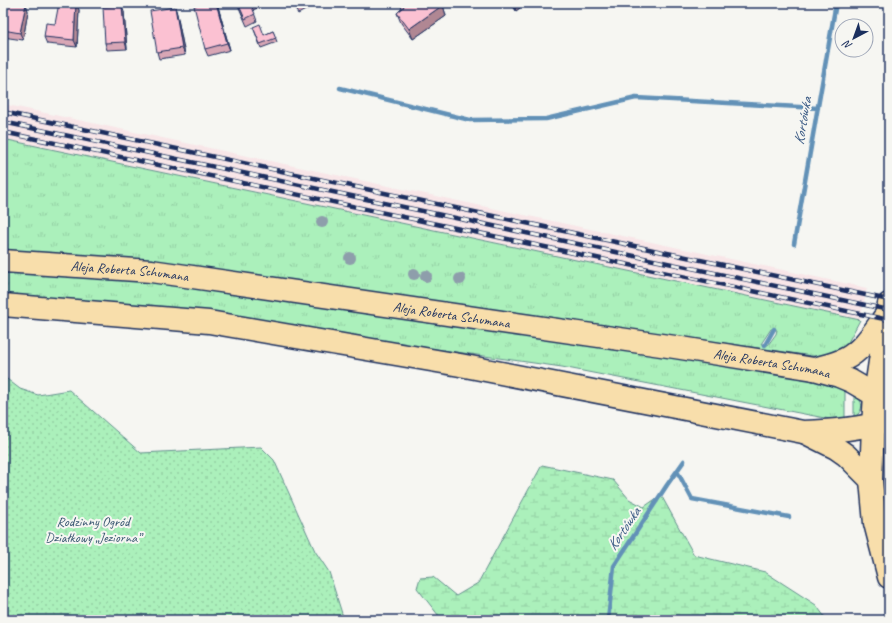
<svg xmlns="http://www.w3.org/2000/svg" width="892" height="623" viewBox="0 0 892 623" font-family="Caveat,sans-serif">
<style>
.built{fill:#f8e6e8}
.grass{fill:url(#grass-tufts);stroke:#63908c;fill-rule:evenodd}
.wetland{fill:url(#wetland-marsh);stroke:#63908c}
.garden{fill:url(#garden-dots);stroke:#63908c}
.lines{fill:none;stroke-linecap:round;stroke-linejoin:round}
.stream{stroke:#6291b7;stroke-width:4.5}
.major-casing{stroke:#1b2f5e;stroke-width:25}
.major{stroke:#f8deab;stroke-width:22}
.rail-casing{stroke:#1b2f5e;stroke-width:4.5}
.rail{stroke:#f6f6f2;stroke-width:3;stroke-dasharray:9;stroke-linecap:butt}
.tree{fill:#8e9eab}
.wall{fill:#d8a6b5;stroke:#1b2f5e}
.shaded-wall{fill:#b08793;stroke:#1b2f5e}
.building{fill:#fbc1d2;stroke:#1b2f5e}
.labels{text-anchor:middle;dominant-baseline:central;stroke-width:4;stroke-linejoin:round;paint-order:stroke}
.street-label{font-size:14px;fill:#1b2f5e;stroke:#f6f6f2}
.park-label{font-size:14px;fill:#385671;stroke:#f6f6f2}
.water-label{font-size:15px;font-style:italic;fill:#385883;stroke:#f6f6f2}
</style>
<defs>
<pattern id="grass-tufts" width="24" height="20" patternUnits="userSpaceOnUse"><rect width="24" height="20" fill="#abf0bb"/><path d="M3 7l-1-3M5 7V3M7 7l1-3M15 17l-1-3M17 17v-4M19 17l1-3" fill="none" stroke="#93cea3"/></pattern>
<pattern id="wetland-marsh" width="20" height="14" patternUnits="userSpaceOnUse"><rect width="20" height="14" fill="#abf0bb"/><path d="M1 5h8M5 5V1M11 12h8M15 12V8" fill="none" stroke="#93cea3"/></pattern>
<pattern id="garden-dots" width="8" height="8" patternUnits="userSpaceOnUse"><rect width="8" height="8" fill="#abf0bb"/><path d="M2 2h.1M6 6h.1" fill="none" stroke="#93cea3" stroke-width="1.8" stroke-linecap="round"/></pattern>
</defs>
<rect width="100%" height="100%" fill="#f6f6f2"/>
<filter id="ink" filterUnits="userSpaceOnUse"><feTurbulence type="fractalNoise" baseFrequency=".025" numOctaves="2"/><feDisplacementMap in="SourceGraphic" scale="8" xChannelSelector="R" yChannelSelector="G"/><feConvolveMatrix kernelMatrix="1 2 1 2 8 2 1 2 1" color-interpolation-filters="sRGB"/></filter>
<g filter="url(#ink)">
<!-- built -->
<path class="built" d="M 3,104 L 867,288 L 860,320 L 3,139 Z"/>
<!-- grass -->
<path class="grass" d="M 3,139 L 860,320 L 845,348 L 825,355 L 812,356 L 542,316 L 331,287 L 3,252 ZM 771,329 L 777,330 L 776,334 L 768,345 L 761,344 Z
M 3,271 L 130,278 L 799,376 L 845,386 L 845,420 L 835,420 L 562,367 L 442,350 L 347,335 L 3,297 Z
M 854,392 C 863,402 865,409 854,418 Z"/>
<!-- wetland -->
<path class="wetland" d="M 542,465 L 613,480 L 629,499 L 644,507 L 661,495 L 694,555 L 765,572 L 816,605 L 827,620 L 442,620 L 417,588 L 420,578 L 433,577 L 456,596 L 478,583 Z"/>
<!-- garden -->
<path class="garden" d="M 3,376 L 20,389 L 38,395 L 69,390 L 141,453 L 261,447 L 274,460 L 315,551 L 329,572 L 344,620 L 3,620 Z"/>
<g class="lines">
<!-- stream -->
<path class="stream" d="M 340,88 L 470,120 L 546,119 L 636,98 L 818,108
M 794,244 L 836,3
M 765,345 L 774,329
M 677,471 L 692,499 L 789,517
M 608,620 L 614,566 L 667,485 L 684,461"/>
<!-- major casing -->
<g class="major-casing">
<g id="major">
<path id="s1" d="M 3,261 L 151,271 L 675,347 L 814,369 L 839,376 L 851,381 L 875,395 L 889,406"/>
<path d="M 889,304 L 887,314 L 875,395 L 873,425 L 871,480 L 875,523 L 889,577"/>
<path d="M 3,305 L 209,322 L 460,365 L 803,432 C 833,431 861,429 889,420"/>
<path d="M 814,369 C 824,366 835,364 845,359 C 863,350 874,331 886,315"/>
<path d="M 806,433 L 836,448 L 846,455 L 871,480"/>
</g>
</g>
<!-- major -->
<use href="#major" class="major"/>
<!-- rail casing -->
<g class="rail-casing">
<path id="rail" d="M 3,112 L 889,300
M 3,122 L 889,310
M 3,132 L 889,320"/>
</g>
<!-- rail -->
<use href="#rail" class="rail"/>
</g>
<!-- trees -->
<g class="tree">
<circle cx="322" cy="222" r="6"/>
<circle cx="350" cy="258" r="6"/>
<circle cx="414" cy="274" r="6"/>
<circle cx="426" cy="276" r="6"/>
<circle cx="460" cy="279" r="6"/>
</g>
<!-- wall -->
<path class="wall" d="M 76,3 L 79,10 L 77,47 L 47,44 L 44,37 L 55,24 Z
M 217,3 L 230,50 L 208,56 L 205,49 Z
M 237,3 L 261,3 L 262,6 L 253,10 L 257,21 L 247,26 Z
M 292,3 L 314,3 L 315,5 L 298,14 Z
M 400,3 L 441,3 L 443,5 L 446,16 L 413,39 L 401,23 L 397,13 L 402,8 Z
M 511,3 L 520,3 L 521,7 L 516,11 Z
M 26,4 L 28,11 L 23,40 L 3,37 L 3,13 Z
M 175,7 L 177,14 L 185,55 L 159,59 L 157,52 Z
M 124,12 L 127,49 L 107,50 L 105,43 Z
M 253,27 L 264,35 L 273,31 L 277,42 L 261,48 Z"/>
<!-- shaded-wall -->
<path class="shaded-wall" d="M 76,3 L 79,10 L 77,47 L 74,40 Z
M 217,3 L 218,7 L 230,50 L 227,43 Z
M 520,3 L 521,7 L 516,11 L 515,7 Z
M 26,4 L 28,11 L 23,40 L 20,33 Z
M 443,5 L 446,16 L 413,39 L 409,29 Z
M 122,6 L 124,12 L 127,49 L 125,42 Z
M 175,7 L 177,14 L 185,55 L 182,48 Z"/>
<!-- building -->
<path class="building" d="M 5,3 L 18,3 L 26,4 L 20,33 L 3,30 L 3,13 Z
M 59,3 L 76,3 L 74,40 L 44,37 L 46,23 L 55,24 Z
M 204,3 L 216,3 L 227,43 L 205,49 L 194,6 Z
M 238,3 L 251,3 L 250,3 L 255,14 L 245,19 Z
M 293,3 L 303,3 L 296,7 Z
M 402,3 L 441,3 L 443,5 L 409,29 L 397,13 L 404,7 Z
M 512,3 L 520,3 L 515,7 Z
M 122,6 L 125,42 L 105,43 L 103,7 Z
M 175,7 L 182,48 L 157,52 L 150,11 Z
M 260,24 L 264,35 L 273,31 L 276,38 L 260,44 L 253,27 Z"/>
</g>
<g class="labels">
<!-- street labels -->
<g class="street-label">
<text stroke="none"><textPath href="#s1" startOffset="127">Aleja Roberta Schumana</textPath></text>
<text stroke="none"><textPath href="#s1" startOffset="452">Aleja Roberta Schumana</textPath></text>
<text stroke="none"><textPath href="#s1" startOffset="776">Aleja Roberta Schumana</textPath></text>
</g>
<!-- park labels -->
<g class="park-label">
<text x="93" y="521">Rodzinny Ogród<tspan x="93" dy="16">Działkowy „Jeziorna”</tspan></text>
</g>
<!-- water labels -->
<g class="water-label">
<text transform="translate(803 121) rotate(-80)">Kortówka</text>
<text transform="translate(624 529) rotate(-56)">Kortówka</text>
</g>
</g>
<!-- margin -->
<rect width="892" height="623" fill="none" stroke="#f6f6f2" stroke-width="16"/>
<rect x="8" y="8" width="876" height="607" fill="none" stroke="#1b2f5e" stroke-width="1.5" filter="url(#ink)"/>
<!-- north arrow -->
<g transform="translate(854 38) rotate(221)"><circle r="19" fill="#f6f6f2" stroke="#9ea6b7"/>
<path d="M0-3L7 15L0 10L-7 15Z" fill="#1b2f5e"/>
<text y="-6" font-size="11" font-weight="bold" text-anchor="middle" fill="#1b2f5e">N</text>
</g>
</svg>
